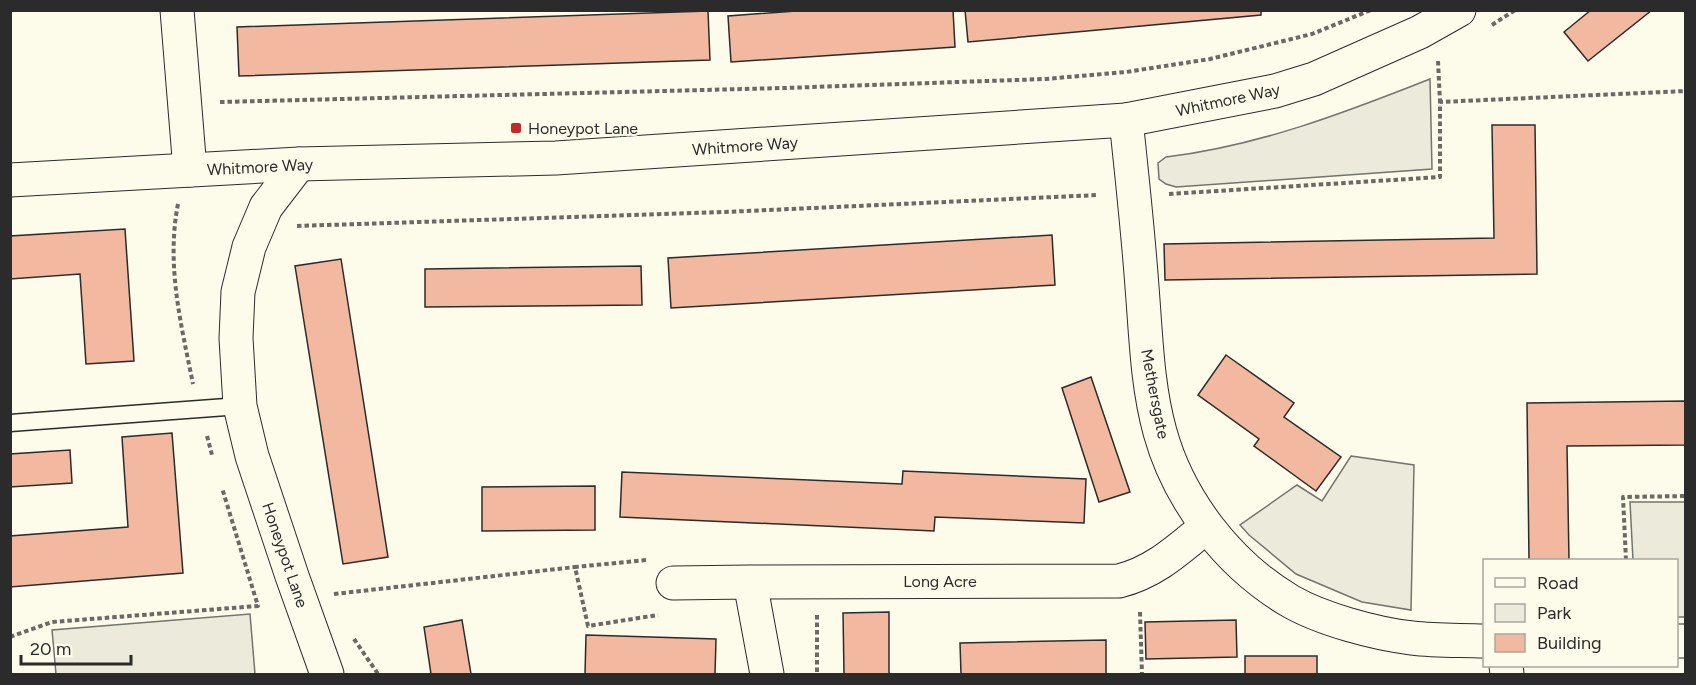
<svg xmlns="http://www.w3.org/2000/svg" width="1696" height="685" viewBox="0 0 1696 685" font-family="Figtree,sans-serif">
<style>
.green{fill:#ecebdb;stroke:#74746e;stroke-width:1.5}
.building{fill:#f2b8a0;stroke:#2b2b2b;stroke-width:1.5}
.lines{fill:none;stroke-linecap:round;stroke-linejoin:round}
.lane-casing{stroke:#2b2b2b;stroke-width:19}
.street-casing{stroke:#2b2b2b;stroke-width:35}
.secondary-casing{stroke:#2b2b2b;stroke-width:35}
.path{stroke:#6a6964;stroke-width:4;stroke-dasharray:4.5 3;stroke-linecap:butt}
.lane{stroke:#fdfbea;stroke-width:16}
.street{stroke:#fdfbea;stroke-width:33}
.secondary{stroke:#fdfbea;stroke-width:33}
.poi-dot{fill:#c62828;stroke:#fdfbea;stroke-width:2}
.labels{text-anchor:middle;dominant-baseline:central;stroke-width:4.5;stroke-linejoin:round;paint-order:stroke}
.street-label{font-size:16px;fill:#2b2b2b;stroke:#fdfbea}
.poi-label{font-size:16px;fill:#2b2b2b;stroke:#fdfbea;text-anchor:start}
</style>
<rect width="100%" height="100%" fill="#fdfbea"/>
<!-- green -->
<path class="green" d="M 1430,79 L 1432,169 L 1176,187 L 1166,184 L 1159,179 L 1158,163 L 1166,157 C 1258,146 1344,113 1430,79 Z
M 1351,456 L 1414,465 L 1411,610 L 1362,602 L 1296,574 L 1249,535 L 1240,525 L 1297,485 L 1322,501 Z
M 1685,502 L 1685,617 L 1677,617 L 1676,560 L 1633,560 L 1630,502 Z
M 250,614 L 255,674 L 56,674 L 52,630 Z"/>
<!-- building -->
<path class="building" d="M 810,10 L 953,10 L 955,47 L 731,62 L 728,16 Z
M 965,10 L 1261,10 L 1261,15 L 968,42 Z
M 1591,10 L 1652,10 L 1588,61 L 1564,32 Z
M 708,11 L 710,60 L 239,76 L 237,27 Z
M 1492,125 L 1535,125 L 1537,274 L 1165,280 L 1164,244 L 1494,238 Z
M 125,229 L 134,361 L 86,364 L 80,274 L 10,279 L 10,236 Z
M 1052,235 L 1055,285 L 671,308 L 668,258 Z
M 341,259 L 388,557 L 343,564 L 295,266 Z
M 641,266 L 642,305 L 425,307 L 425,269 Z
M 1226,355 L 1294,403 L 1284,417 L 1341,457 L 1316,491 L 1254,446 L 1259,439 L 1198,395 Z
M 1091,377 L 1130,492 L 1099,502 L 1062,388 Z
M 1686,401 L 1686,445 L 1567,446 L 1569,560 L 1529,560 L 1527,403 Z
M 172,433 L 183,573 L 10,587 L 10,536 L 128,527 L 122,437 Z
M 70,450 L 72,483 L 10,487 L 10,454 Z
M 903,471 L 1086,479 L 1084,523 L 935,517 L 934,531 L 620,517 L 622,472 L 902,484 Z
M 595,486 L 595,530 L 482,531 L 482,487 Z
M 889,612 L 889,674 L 844,674 L 843,613 Z
M 462,620 L 471,674 L 431,674 L 424,627 Z
M 1236,620 L 1237,657 L 1146,659 L 1145,622 Z
M 586,635 L 716,639 L 715,674 L 585,674 Z
M 1106,640 L 1106,674 L 961,674 L 960,643 Z
M 1245,656 L 1317,656 L 1317,674 L 1245,674 Z"/>
<g class="lines">
<!-- lane casing -->
<g class="lane-casing">
<path id="lane" d="M 10,423 L 240,406"/>
</g>
<!-- street casing -->
<g class="street-casing">
<path id="street" d="M 177,10 L 190,170
M 1126,120 C 1132,176 1138,231 1142,287 C 1146,336 1147,385 1160,432 C 1179,501 1229,565 1290,601 C 1321,619 1376,634 1412,638 C 1436,641 1460,640 1484,641
M 299,164 L 266,207 L 249,247 L 238,292 L 236,338 L 240,406 L 252,456 L 292,576 L 327,674
M 673,583 L 750,582
M 1676,641 L 1686,641
M 1506,666 L 1507,674
M 767,674 L 750,582 L 1119,581 C 1155,572 1179,549 1207,526"/>
</g>
<!-- secondary casing -->
<g class="secondary-casing">
<path id="secondary" d="M 10,180 L 299,164 L 556,158 L 1126,120 L 1275,91 L 1314,79 L 1420,32 L 1459,10"/>
</g>
<!-- path -->
<path class="path" d="M 1492,25 L 1515,10
M 1438,61 L 1440,102
M 220,102 L 784,88 L 1045,79 L 1126,72 L 1210,59 L 1312,34 L 1371,10
M 1169,194 L 1440,177 L 1440,102 L 1686,91
M 178,204 C 166,265 181,324 193,384
M 297,226 L 725,212 L 1098,195
M 207,436 L 212,455
M 646,560 L 575,567 L 588,626 L 658,615
M 1626,560 L 1623,497 L 1686,496
M 334,594 L 575,567
M 1140,612 L 1142,674
M 817,615 L 817,674
M 10,637 L 52,622 L 258,606 L 222,488
M 354,639 L 378,674"/>
<!-- lane -->
<use href="#lane" class="lane"/>
<!-- street -->
<use href="#street" class="street"/>
<!-- secondary -->
<use href="#secondary" class="secondary"/>
</g>
<!-- markers -->
<rect class="poi-dot" x="510" y="122" width="12" height="12" rx="3"/>
<g class="labels">
<!-- street labels -->
<g class="street-label">
<text transform="translate(1228 100) rotate(-12)">Whitmore Way</text>
<text transform="translate(745 146) rotate(-4)">Whitmore Way</text>
<text transform="translate(260 167) rotate(-3)">Whitmore Way</text>
<text transform="translate(1155 394) rotate(79)">Methersgate</text>
<text transform="translate(285 555) rotate(71)">Honeypot Lane</text>
<text x="940" y="581">Long Acre</text>
</g>
<!-- poi labels -->
<g class="poi-label">
<text x="528" y="128">Honeypot Lane</text>
</g>
</g>
<!-- border -->
<rect width="1696" height="685" fill="none" stroke="#2b2b2b" stroke-width="24"/>
<!-- legend -->
<rect x="1483" y="559" width="195" height="108" fill="#fdfbea" stroke="#a9a89e" stroke-width="1.5"/>
<rect x="1495" y="578" width="30" height="9" fill="#fdfbea" stroke="#a9a89e" stroke-width="1.5"/>
<text x="1537" y="589" font-size="18" fill="#2b2b2b">Road</text>
<rect x="1495" y="604" width="30" height="18" fill="#ecebdb" stroke="#a9a89e" stroke-width="1.5"/>
<text x="1537" y="619" font-size="18" fill="#2b2b2b">Park</text>
<rect x="1495" y="634" width="30" height="18" fill="#f2b8a0" stroke="#a9a89e" stroke-width="1.5"/>
<text x="1537" y="649" font-size="18" fill="#2b2b2b">Building</text>
<!-- scale -->
<path d="M21 655v9h110v-9" fill="none" stroke="#2b2b2b" stroke-width="3"/>
<text x="30" y="655" font-size="18" fill="#2b2b2b" stroke="#fdfbea" stroke-width="4.5" paint-order="stroke">20 m</text>
</svg>
